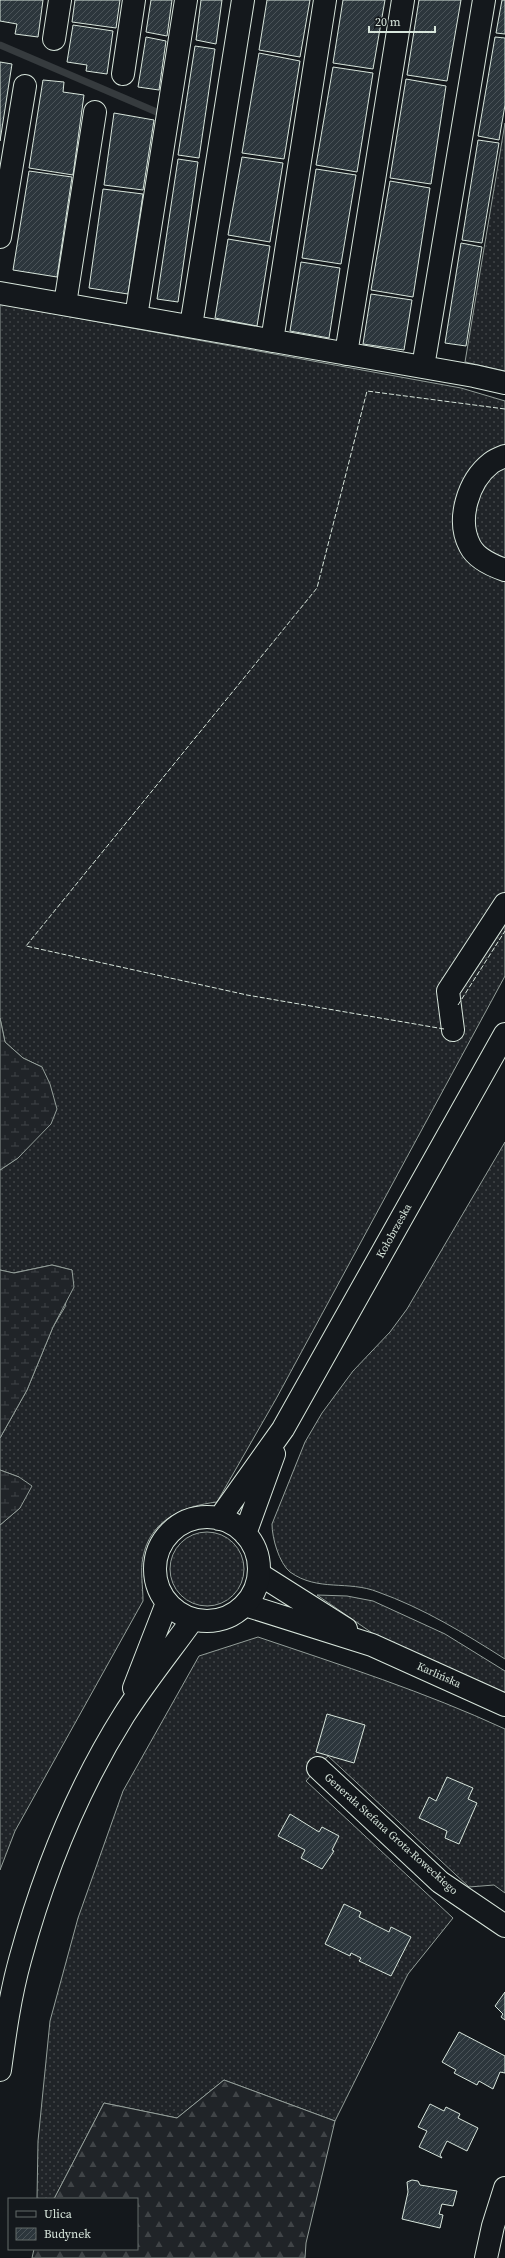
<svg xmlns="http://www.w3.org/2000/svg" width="505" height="2258" viewBox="0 0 505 2258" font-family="'Source Serif 4',serif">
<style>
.grass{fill:url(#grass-dots);stroke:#939e99}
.forest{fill:url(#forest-firs);stroke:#939e99}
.wetland{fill:url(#wetland-marsh);stroke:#939e99}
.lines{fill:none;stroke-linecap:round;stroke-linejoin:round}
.stream{stroke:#363b3e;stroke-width:7}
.building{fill:url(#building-hatch);stroke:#d8e6dc}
.minor-casing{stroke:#d8e6dc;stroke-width:24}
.major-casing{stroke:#d8e6dc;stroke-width:24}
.minor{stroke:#14181c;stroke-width:22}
.major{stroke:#14181c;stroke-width:22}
.fence{stroke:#d8e6dc;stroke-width:1;stroke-dasharray:5 2;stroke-linecap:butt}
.labels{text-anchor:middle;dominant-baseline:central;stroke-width:3;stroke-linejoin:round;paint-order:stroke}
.street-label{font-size:11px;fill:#d8e6dc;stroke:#14181c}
</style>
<defs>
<pattern id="grass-dots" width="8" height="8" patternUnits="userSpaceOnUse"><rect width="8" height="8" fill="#202428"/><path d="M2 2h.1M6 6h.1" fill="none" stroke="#404447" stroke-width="1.8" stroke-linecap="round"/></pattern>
<pattern id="forest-firs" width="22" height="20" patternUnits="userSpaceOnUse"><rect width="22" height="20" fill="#202428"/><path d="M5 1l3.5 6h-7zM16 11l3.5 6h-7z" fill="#404447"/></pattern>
<pattern id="wetland-marsh" width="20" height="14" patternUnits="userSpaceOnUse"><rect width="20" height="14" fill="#202428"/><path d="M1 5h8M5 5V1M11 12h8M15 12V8" fill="none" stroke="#404447"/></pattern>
<pattern id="building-hatch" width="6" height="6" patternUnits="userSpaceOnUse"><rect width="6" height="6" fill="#2c363c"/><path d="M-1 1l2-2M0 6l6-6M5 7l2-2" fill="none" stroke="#4a5358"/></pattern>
</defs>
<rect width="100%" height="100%" fill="#14181c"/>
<!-- grass -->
<path class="grass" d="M 505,123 L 505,371 L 465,362 Z
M 0,304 L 461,388 L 505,401 L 505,976 L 276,1399 L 217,1502 C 183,1506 150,1520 143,1557 C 140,1571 143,1586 143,1601 L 15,1831 L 0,1870 L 0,1525 L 20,1508 L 19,1477 L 0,1470 L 0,1438 L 27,1390 L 53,1327 L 65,1307 L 72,1270 L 52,1265 L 13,1273 L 0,1270 L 0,1170 L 18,1158 L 31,1143 L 42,1067 L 23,1058 L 5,1042 L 0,1018 Z
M 505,1142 L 505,1659 C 464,1633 423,1608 378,1592 C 348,1580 318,1592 290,1572 C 279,1563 272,1538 272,1524 L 305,1442 L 322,1413 L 353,1371 L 390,1332 L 407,1309 Z
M170 1569a37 37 0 1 1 74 0a37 37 0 1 1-74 0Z
M 317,1595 L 347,1596 L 373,1601 L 445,1634 L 505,1671 L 505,1693 L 378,1637 Z
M 258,1637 C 341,1665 425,1692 505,1729 L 505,1893 L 494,1885 L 469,1887 L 328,1756 L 306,1781 L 453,1918 L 408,1974 L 335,2121 L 224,2080 L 177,2118 L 104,2103 L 54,2199 L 37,2199 L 38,2141 L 50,2021 L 78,1918 L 123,1791 L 199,1656 Z"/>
<!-- forest -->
<path class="forest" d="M 224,2080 L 335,2121 L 306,2243 L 305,2258 L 32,2258 L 34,2249 L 137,2249 L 137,2199 L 54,2199 L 104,2103 L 177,2118 Z"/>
<!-- wetland -->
<path class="wetland" d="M 0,1018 L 5,1042 L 23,1058 L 42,1067 L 50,1084 L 57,1109 L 51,1124 L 18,1158 L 0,1170 Z
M 52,1265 L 72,1270 L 74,1287 L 53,1327 L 27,1390 L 0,1438 L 0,1270 L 14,1273 Z
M 0,1470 L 19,1477 L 32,1486 L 20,1508 L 0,1525 Z"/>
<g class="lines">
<!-- stream -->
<path class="stream" d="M 0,45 L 159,113"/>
</g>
<!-- building -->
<path class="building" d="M 0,0 L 43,0 L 38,37 L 15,34 L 17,24 L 0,21 Z
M 75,0 L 120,0 L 116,28 L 72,22 Z
M 151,0 L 172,0 L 167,36 L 146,32 Z
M 201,0 L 222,0 L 216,44 L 196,40 Z
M 267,0 L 310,0 L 300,57 L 259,50 Z
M 343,0 L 385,0 L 373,69 L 333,63 Z
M 419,0 L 461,0 L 447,81 L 407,75 Z
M 502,0 L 505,0 L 505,34 L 496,33 Z
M 73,25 L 113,31 L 107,74 L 86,71 L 87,65 L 67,62 Z
M 146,37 L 166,41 L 159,90 L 138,87 Z
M 495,37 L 505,38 L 505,105 L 499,140 L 478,136 Z
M 195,46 L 215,49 L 199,158 L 178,155 Z
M 259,53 L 300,61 L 284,159 L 242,153 Z
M 0,62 L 12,64 L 0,141 Z
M 333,67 L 373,73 L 357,172 L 316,165 Z
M 406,79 L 446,86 L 431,184 L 390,178 Z
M 43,80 L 64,82 L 63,92 L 84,95 L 73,175 L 29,168 Z
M 114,113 L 154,120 L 143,190 L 104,185 Z
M 478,140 L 499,143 L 482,243 L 462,240 Z
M 242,157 L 283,163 L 270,242 L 228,235 Z
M 178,159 L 198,162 L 178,302 L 157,299 Z
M 316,169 L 356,175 L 341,264 L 302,258 Z
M 29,171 L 72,177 L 57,277 L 13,270 Z
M 390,181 L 430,188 L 413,297 L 371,290 Z
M 103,189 L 143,194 L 128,294 L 89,288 Z
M 228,239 L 270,246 L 257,326 L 215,318 Z
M 461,243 L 482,247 L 466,346 L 445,343 Z
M 301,262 L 340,268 L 329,338 L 290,331 Z
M 371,294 L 412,300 L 404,350 L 363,344 Z
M 327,1714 L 365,1725 L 354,1763 L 316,1752 Z
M 447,1777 L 473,1788 L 468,1799 L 477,1803 L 459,1844 L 445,1838 L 447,1831 L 419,1818 L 429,1797 L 436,1801 Z
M 290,1814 L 319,1832 L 322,1827 L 339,1836 L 332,1850 L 334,1851 L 322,1869 L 301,1858 L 305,1850 L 278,1836 Z
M 344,1904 L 361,1912 L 359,1917 L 389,1932 L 391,1927 L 411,1937 L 391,1976 L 359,1961 L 361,1958 L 351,1953 L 350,1956 L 325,1944 Z
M 505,1992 L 505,2020 L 501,2017 L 503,2014 L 495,2006 Z
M 459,2032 L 505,2056 L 505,2073 L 500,2072 L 493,2089 L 479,2081 L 477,2085 L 454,2073 L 456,2070 L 442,2062 Z
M 430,2104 L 444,2111 L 446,2107 L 460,2114 L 458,2118 L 478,2128 L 467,2151 L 447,2141 L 440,2155 L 442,2158 L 419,2147 L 427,2131 L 418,2127 Z
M 412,2180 L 418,2181 L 420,2185 L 457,2191 L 453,2206 L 442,2204 L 439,2214 L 443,2215 L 440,2228 L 402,2219 L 408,2192 L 407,2182 Z"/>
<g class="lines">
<!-- minor casing -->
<g class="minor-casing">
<path id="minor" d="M 54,39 L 60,0
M 123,74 L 134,0
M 0,237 L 25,86
M 0,293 L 474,376 L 505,383
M 65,304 L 95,112
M 136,317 L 186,0
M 191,326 L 243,0
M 272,341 L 325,0
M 346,354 L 403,0
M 423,367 L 484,0
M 505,456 C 500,458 495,460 491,463 C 468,481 456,520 470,546 C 476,558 493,566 505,570
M 453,1030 L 448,991 L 505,904
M 259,1574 L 346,1629
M 245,1605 L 372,1645 L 505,1705
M 318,1768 L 440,1882 L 505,1926
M 486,2258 L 493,2226 L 505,2188"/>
</g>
<!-- major casing -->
<g class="major-casing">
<path id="major" d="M155 1569a52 52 0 1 1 104 0a52 52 0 1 1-104 0Z
M 219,1519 L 283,1429 L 505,1034
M 245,1534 L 274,1454
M 134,1688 L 167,1603
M 0,2070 C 5,2033 10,1996 20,1960 C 43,1875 77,1790 124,1715 C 145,1682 170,1651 193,1619"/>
</g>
<!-- minor -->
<use href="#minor" class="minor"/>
<!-- major -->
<use href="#major" class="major"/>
<!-- fence -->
<path class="fence" d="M 458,1005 L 505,931
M 444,1029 L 247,995 L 26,946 L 317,588 L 367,391 L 505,409"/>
</g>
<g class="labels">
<!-- street labels -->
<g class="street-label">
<text transform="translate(394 1231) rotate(-61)">Kołobrzeska</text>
<text transform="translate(439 1675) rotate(24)">Karlińska</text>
<text transform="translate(391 1834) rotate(42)">Generała Stefana Grota-Roweckiego</text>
</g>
</g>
<!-- legend -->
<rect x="8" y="2198" width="130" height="52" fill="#14181c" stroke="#626a69"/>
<rect x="16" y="2211" width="20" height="6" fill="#14181c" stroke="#626a69"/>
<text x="44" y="2218" font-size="12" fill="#d8e6dc">Ulica</text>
<rect x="16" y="2228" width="20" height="12" fill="url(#building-hatch)" stroke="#626a69"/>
<text x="44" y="2238" font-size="12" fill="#d8e6dc">Budynek</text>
<!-- scale -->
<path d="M369 26v6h66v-6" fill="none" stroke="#d8e6dc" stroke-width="2"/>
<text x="375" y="26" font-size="12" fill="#d8e6dc" stroke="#14181c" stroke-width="3" paint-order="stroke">20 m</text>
</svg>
